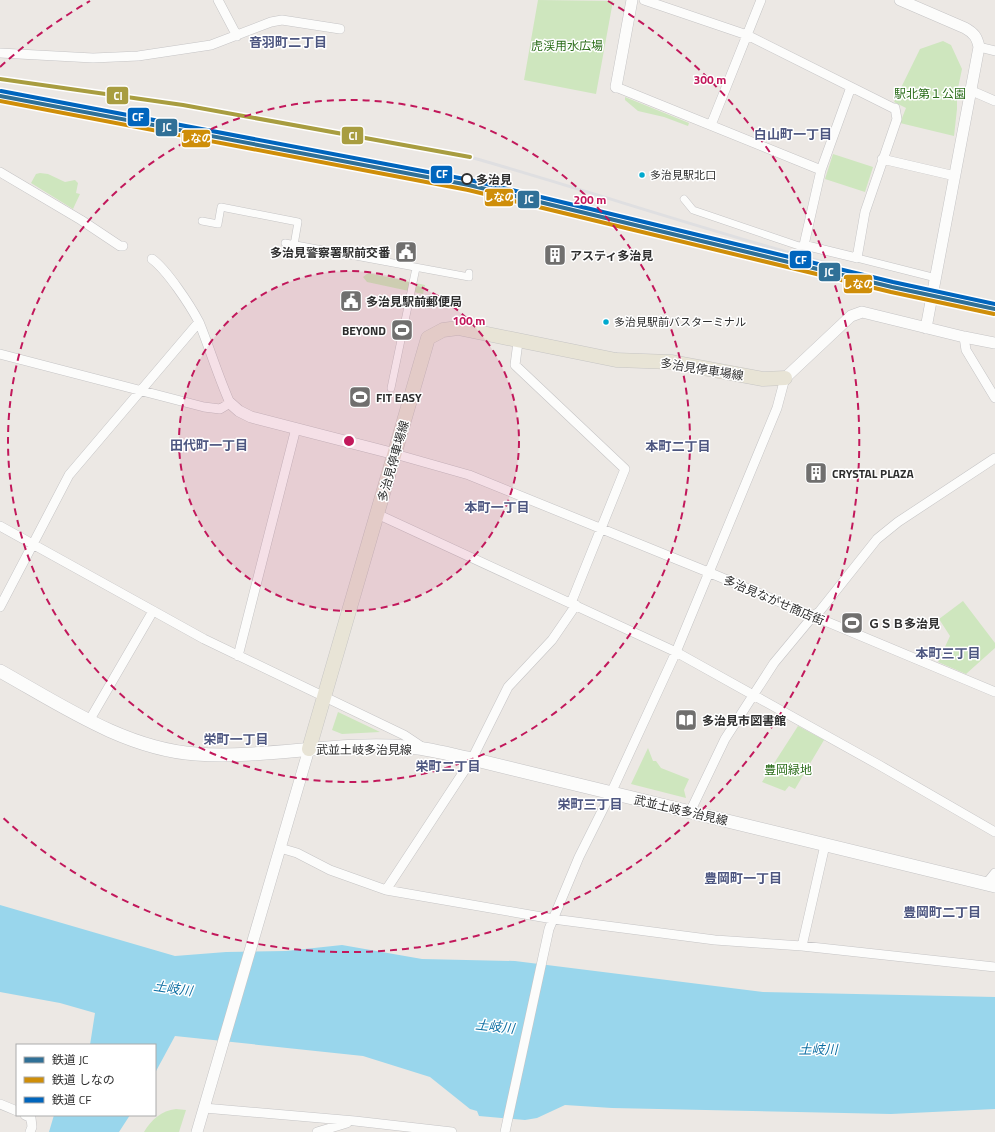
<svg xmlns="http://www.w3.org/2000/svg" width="995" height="1132" viewBox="0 0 995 1132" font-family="'Titillium Web','Noto Sans JP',sans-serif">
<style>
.green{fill:#cee6be}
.water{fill:#99d6ec}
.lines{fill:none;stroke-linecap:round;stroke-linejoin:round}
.pedestrian-casing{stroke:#c5c4c5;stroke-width:8}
.minor-casing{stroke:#c5c4c5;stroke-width:10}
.tertiary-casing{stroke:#c5c4c5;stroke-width:12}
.secondary-casing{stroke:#c5c4c5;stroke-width:14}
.primary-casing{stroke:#c6c5c4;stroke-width:15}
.pedestrian{stroke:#fcfcfb;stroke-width:7}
.minor{stroke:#fcfcfb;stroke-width:9}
.tertiary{stroke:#fcfcfb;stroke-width:11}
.secondary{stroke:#fcfcfb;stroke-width:13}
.primary{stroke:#e8e4d6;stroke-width:14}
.rail{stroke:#dfdfe1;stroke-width:3}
.rail-1-casing{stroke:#fff;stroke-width:7}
.rail-2-casing{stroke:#fff;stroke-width:7}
.rail-3-casing{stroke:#fff;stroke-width:7}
.rail-4-casing{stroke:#fff;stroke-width:7}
.rail-1{stroke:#307097;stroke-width:4}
.rail-2{stroke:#cf8e09;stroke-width:4}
.rail-3{stroke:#0065bd;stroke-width:4}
.rail-4{stroke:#a89d40;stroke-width:4}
.ring{fill:none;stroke:#c2185b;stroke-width:2;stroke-dasharray:7 5}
.bus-dot{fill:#00a9ce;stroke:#fff;stroke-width:1.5}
.stop-dot{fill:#fff;stroke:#2e2e2e;stroke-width:2}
.labels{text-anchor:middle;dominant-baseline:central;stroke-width:3;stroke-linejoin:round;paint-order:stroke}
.bus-label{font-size:11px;fill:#2e2e2e;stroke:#fff;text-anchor:start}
.park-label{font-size:12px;fill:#2c6e1b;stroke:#fff}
.stop-label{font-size:12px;font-weight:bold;fill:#2e2e2e;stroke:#fff;text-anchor:start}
.poi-label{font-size:12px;font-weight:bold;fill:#2e2e2e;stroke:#fff;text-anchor:start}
.street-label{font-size:12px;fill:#2e2e2e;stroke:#fff}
.neighbourhood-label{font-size:13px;font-weight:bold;fill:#4d5680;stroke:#fff}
.water-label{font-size:13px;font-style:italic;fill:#0d6fa3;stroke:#fff}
.centre{fill:#c2185b;stroke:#fff;stroke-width:2}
.ring-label{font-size:12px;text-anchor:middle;font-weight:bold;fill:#c2185b;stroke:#fff;stroke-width:3;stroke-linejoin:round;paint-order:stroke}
.line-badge{stroke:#fff;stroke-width:1.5}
.badge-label{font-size:11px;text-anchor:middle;font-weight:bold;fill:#fff}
</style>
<rect width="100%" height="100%" fill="#ece8e4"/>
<!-- green -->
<path class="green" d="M 538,0 L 613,1 L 596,94 L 524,80 Z
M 943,41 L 951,45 L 962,69 L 957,93 L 957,109 L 954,136 L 900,123 L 906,108 L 894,102 L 920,49 Z
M 625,97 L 689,123 L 688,126 L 664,117 L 638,111 L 625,100 Z
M 833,154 L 873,167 L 865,192 L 825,179 Z
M 40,173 L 48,174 L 65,182 L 75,180 L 78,183 L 76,193 L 80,194 L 73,209 L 31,183 L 36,174 Z
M 368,273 L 425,285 L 423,294 L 367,282 L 363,277 Z
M 963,601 L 995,643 L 995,648 L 966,674 L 938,662 L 950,636 L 939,619 Z
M 338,712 L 380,732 L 342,734 L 332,730 Z
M 798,726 L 824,740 L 795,789 L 789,786 L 785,791 L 762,782 Z
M 648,748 L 653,761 L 656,761 L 661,768 L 689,779 L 684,790 L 686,798 L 631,784 Z
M 176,1109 L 186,1110 L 179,1132 L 144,1132 C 152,1119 161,1111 176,1109 Z"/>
<!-- water -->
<path class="water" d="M 0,905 L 175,956 L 226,952 L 286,951 L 342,945 L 422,959 L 515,961 L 763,992 L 995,997 L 995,1109 L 891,1114 L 612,1108 L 565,1105 L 537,1118 L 525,1120 L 479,1116 L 477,1111 L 470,1109 L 430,1077 L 363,1056 L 175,1036 L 155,1073 L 155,1045 L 90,1045 L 95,1013 L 60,1003 L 0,992 Z
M 54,1115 L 130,1115 L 119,1132 L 49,1132 Z"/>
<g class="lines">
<!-- pedestrian casing -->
<g class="pedestrian-casing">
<path id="pedestrian" d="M 684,199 L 693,210 L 799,246 L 804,245
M 202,221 L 218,224 L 221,207 L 298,222 L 294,245
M 285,243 L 469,277 L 469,273
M 857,258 L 936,278
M 391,388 L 416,268"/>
</g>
<!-- minor casing -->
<g class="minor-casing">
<path id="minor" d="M 218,0 L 237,36
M 644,0 L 747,35 L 893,108 L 895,108 L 897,119 L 865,212 L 857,258 L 804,245 L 821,170 L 851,87
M 979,47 L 995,51
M 0,53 L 93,58 L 138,56 L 211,45 L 271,22 L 282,20 L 340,29
M 616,87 L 821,170
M 972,91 L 995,101
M 711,125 L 761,0
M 882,159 L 955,176
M 0,172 L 81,220 L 120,246 L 123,246
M 964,337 L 966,350 L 995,398
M 518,342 L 515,365 L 625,469 L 571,603
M 0,354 L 204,407 L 220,409 L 230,403 C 218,376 210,349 199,322
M 395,454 L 469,475 L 708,572 L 995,692
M 377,514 L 676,652 L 879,765 L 995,832
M 0,526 L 204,639 L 404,735 L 422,747
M 0,607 L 69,475 L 199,322 C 190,305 167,270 152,259
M 238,656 L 296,428
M 89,721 L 153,611
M 690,812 L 725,739 L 774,663 L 813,616 L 819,612 L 877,539 L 898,522 L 995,458
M 280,848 L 297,853 L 330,870 L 386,890 L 553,919 L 715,940 L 802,946 L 995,967
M 986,884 L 995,873
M 386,890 L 472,759 L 508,687 L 552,640 L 576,605
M 802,946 L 825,845
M 0,1104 L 17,1111
M 204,1108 L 355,1121 L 452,1132
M 25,1115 L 31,1118 L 32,1127 L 30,1132
M 317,1132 L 347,1123
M 505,1132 L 549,929 L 579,857 L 611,793 L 676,652 L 777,408 L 785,378"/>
</g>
<!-- tertiary casing -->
<g class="tertiary-casing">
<path id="tertiary" d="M 900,0 L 965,28 C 974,33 977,37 979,47 L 926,328
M 616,87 L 632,0
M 785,378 L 851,316 L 862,312 L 964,337 L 995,343
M 230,403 L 239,411 L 251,417 L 395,454
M 197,1132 L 309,749"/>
</g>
<!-- secondary casing -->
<g class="secondary-casing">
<path id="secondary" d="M 0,671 C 61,705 125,749 196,754 C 266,759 337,741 407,747 C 429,748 451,755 472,759 L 995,886"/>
</g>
<!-- primary casing -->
<g class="primary-casing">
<path id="primary" d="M 309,749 L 428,338 L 443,330 L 458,328 L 616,360 L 671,362 L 763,379 L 785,378"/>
</g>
<!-- pedestrian -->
<use href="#pedestrian" class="pedestrian"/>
<!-- minor -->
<use href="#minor" class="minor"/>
<!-- tertiary -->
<use href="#tertiary" class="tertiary"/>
<!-- secondary -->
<use href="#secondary" class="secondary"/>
<!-- primary -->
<use href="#primary" class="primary"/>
<!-- rail -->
<path class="rail" d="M 470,157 C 590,191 707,231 827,263"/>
<!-- rail-1 casing -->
<g class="rail-1-casing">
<path id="rail-1" d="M 0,96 L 469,185 L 892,287 L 995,309"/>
</g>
<!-- rail-2 casing -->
<g class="rail-2-casing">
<path id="rail-2" d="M 0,101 L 468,190 L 891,292 L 994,314"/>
</g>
<!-- rail-3 casing -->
<g class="rail-3-casing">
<path id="rail-3" d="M 1,91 L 470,180 L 893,282 L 995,304"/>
</g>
<!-- rail-4 casing -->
<g class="rail-4-casing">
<path id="rail-4" d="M 0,79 L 183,105 L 470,157"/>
</g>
<!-- rail-1 -->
<use href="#rail-1" class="rail-1"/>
<!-- rail-2 -->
<use href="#rail-2" class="rail-2"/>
<!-- rail-3 -->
<use href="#rail-3" class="rail-3"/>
<!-- rail-4 -->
<use href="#rail-4" class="rail-4"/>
</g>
<!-- distance rings -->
<circle cx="349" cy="441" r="170" fill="#c2185b" fill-opacity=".12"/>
<g class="ring">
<circle cx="349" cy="441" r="170"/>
<circle cx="349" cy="441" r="341"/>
<path d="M0 67A511 511 0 0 1 90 1M608 1A511 511 0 1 1 0 815"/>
</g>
<!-- icons -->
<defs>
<g id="civic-square" transform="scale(1.15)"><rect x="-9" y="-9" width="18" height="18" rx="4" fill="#706f6e" stroke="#fff"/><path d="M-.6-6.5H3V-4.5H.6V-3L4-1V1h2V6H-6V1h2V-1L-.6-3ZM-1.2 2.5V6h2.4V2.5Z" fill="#fff"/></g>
<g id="building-square" transform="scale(1.15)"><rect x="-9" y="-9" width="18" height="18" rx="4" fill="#706f6e" stroke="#fff"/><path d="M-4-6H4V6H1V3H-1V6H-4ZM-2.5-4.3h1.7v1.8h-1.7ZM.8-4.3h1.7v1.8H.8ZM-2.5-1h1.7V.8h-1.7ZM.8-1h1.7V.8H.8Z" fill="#fff"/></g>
<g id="stadium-square" transform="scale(1.15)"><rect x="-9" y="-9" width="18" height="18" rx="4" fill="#706f6e" stroke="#fff"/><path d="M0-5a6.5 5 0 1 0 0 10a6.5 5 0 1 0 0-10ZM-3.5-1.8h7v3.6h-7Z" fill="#fff"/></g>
<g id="library-square" transform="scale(1.15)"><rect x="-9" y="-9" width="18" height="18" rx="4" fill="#706f6e" stroke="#fff"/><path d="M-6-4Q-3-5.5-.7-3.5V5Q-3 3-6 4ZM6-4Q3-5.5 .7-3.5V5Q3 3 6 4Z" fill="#fff"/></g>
</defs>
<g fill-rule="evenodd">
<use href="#civic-square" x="406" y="252"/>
<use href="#building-square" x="555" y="255"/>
<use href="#civic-square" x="351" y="301"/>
<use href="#stadium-square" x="402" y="330"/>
<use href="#stadium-square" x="360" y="397"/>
<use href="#building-square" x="816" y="473"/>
<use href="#stadium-square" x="852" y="623"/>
<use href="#library-square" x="686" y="720"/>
</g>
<!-- markers -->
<g class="bus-dot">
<circle cx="642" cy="175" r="3.5"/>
<circle cx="606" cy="322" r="3.5"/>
</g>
<circle class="stop-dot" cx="467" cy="179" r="5"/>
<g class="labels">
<!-- bus labels -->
<g class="bus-label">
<text x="650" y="175">多治見駅北口</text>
<text x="614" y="322">多治見駅前バスターミナル</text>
</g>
<!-- park labels -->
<g class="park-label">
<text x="567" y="45">虎渓用水広場</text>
<text x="930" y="93">駅北第１公園</text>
<text x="788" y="769">豊岡緑地</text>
</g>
<!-- stop labels -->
<g class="stop-label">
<text x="476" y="179">多治見</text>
</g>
<!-- poi labels -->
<g class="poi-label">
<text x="390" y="252" text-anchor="end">多治見警察署駅前交番</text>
<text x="570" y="255">アスティ多治見</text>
<text x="366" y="301">多治見駅前郵便局</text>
<text x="386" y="330" text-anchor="end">BEYOND</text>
<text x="376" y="397">FIT EASY</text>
<text x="832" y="473">CRYSTAL PLAZA</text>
<text x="868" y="623">ＧＳＢ多治見</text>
<text x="702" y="720">多治見市図書館</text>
</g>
<!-- street labels -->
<g class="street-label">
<text transform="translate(702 369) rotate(9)">多治見停車場線</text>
<text transform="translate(393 461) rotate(-74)">多治見停車場線</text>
<text transform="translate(774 600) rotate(23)">多治見ながせ商店街</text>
<text x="364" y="749">武並土岐多治見線</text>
<text transform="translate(681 810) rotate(13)">武並土岐多治見線</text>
</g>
<!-- neighbourhood labels -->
<g class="neighbourhood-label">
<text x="288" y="42">音羽町二丁目</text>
<text x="793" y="134">白山町一丁目</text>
<text x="209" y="445">田代町一丁目</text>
<text x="678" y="446">本町二丁目</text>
<text x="497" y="507">本町一丁目</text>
<text x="948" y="653">本町三丁目</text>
<text x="236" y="739">栄町一丁目</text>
<text x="448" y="766">栄町二丁目</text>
<text x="590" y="804">栄町三丁目</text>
<text x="743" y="878">豊岡町一丁目</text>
<text x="942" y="912">豊岡町二丁目</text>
</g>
<!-- water labels -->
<g class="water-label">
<text transform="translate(173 988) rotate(8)">土岐川</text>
<text transform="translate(495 1026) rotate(6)">土岐川</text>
<text x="818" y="1049">土岐川</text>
</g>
</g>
<circle cx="349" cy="441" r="6" class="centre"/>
<g class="ring-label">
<text x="710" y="84">300 m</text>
<text x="590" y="204">200 m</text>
<text x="469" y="325">100 m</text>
</g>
<g class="line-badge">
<rect x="106" y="86" width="23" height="19" rx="4" fill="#a89d40"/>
<rect x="127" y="107" width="23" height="20" rx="4" fill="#0065bd"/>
<rect x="155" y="118" width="23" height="19" rx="4" fill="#307097"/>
<rect x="341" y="126" width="23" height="19" rx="4" fill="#a89d40"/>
<rect x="181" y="129" width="30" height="19" rx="4" fill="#cf8e09"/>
<rect x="430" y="165" width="23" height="19" rx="4" fill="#0065bd"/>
<rect x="484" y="188" width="30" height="19" rx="4" fill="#cf8e09"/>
<rect x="517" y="190" width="23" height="19" rx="4" fill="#307097"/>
<rect x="789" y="250" width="23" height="19" rx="4" fill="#0065bd"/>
<rect x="818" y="262" width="23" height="20" rx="4" fill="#307097"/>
<rect x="843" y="274" width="30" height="20" rx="4" fill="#cf8e09"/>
</g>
<g class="badge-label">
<text x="118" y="100">CI</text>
<text x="138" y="121">CF</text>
<text x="167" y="131">JC</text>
<text x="353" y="140">CI</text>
<text x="196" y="142">しなの</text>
<text x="442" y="178">CF</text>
<text x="499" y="201">しなの</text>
<text x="529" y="203">JC</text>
<text x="801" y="264">CF</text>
<text x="829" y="276">JC</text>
<text x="858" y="288">しなの</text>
</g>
<!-- legend -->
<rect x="16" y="1044" width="140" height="72" fill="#ffffff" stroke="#ababab"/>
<rect x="24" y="1057" width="20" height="6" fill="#307097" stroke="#ababab"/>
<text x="52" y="1064" font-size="12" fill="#2e2e2e">鉄道 JC</text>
<rect x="24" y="1077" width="20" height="6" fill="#cf8e09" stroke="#ababab"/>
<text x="52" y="1084" font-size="12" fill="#2e2e2e">鉄道 しなの</text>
<rect x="24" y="1097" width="20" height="6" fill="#0065bd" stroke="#ababab"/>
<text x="52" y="1104" font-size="12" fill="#2e2e2e">鉄道 CF</text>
</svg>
